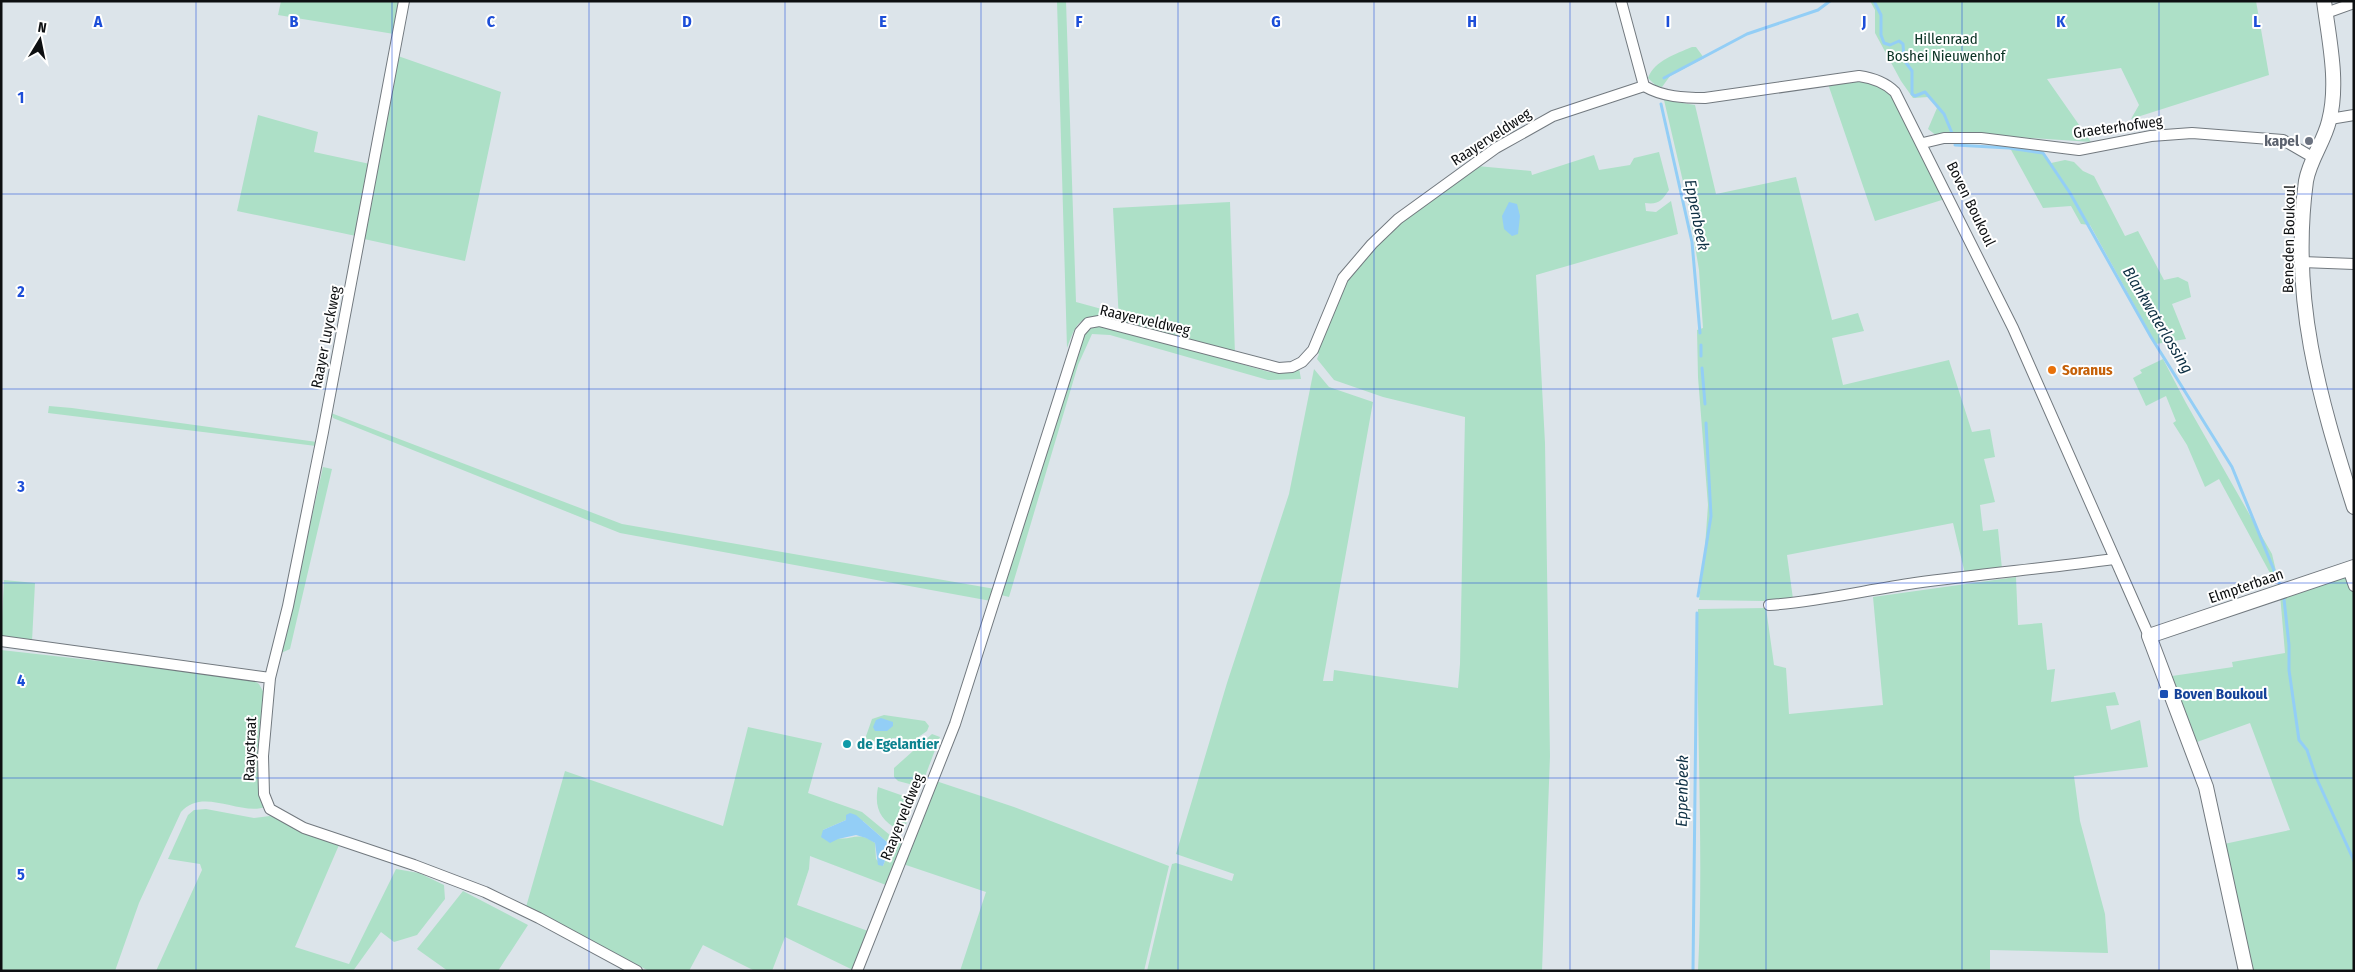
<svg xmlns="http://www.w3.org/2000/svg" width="2355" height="972" viewBox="0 0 2355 972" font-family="'Fira Sans Condensed',sans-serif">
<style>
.green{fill:#ade0c7;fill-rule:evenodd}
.water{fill:#93cef6}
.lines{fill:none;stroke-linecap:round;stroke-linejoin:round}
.stream{stroke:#93cef6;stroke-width:3}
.street-casing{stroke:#72797f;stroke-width:12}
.secondary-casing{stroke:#72797f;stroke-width:16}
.street{stroke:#fff;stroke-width:10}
.secondary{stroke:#fff;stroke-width:14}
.grid{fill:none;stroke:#1d4ed8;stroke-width:1;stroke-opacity:0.55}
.worship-dot{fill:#6b7280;stroke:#fff;stroke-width:2}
.food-dot{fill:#e8710a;stroke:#fff;stroke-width:2}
.transit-dot{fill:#1a4fb4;stroke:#fff;stroke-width:2}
.culture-dot{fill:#0f9aa8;stroke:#fff;stroke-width:2}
.labels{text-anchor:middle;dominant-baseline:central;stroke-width:4;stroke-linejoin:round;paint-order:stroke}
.park-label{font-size:15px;fill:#0b3324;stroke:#fff}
.street-label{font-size:15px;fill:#0d0f11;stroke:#fff}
.worship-label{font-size:15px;font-weight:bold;fill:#5b616d;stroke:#fff;text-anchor:end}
.food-label{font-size:15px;font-weight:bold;fill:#c56008;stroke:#fff;text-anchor:start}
.transit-label{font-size:15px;font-weight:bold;fill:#164399;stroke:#fff;text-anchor:start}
.culture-label{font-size:15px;font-weight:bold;fill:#0d838f;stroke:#fff;text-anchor:start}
.water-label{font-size:16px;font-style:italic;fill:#0d2f43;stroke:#fff}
.grid-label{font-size:16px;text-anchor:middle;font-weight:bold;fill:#1d4ed8;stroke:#fff;stroke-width:4;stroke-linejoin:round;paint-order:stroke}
</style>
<rect width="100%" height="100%" fill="#dce4ea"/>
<!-- green -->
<path class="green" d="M 281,1 L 399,1 L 394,34 L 278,15 Z
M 1057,1 L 1066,1 L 1076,302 L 1109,311 L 1107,319 C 1078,316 1077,322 1067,348 Z
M 1870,1 L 2256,1 L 2269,75 L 2131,119 L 2139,105 L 2121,68 L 2047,79 L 2091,142 L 1973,134 L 1937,136 L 1928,129 L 1937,108 L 1929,97 L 1913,98 L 1901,81 L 1875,33 L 1875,10 Z
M 1692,47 L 1696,47 L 1704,58 L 1670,76 L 1662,87 L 1656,86 L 1648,78 C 1655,60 1676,54 1692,47 Z
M 398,56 L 501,92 L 465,261 L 364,239 Z
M 1860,80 L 1871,82 L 1891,93 L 1945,199 L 1875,221 L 1828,84 Z
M 1664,100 L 1695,105 L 1716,194 L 1796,177 L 1832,320 L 1858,313 L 1864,331 L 1832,338 L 1843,385 L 1949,360 L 1972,432 L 1990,429 L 1995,457 L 1984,459 L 1995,502 L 1980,505 L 1983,531 L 1998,529 L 2002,569 L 1965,574 L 1953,523 L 1787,555 L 1793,599 L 1764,601 L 1699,600 L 1704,561 L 1708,505 L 1698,377 L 1697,330 L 1703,328 L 1699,270 L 1688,203 Z
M 258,115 L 318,132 L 314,152 L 370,164 L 356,236 L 237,211 Z
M 2010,148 L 2042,151 L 2051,163 L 2065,160 L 2074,162 L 2083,171 L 2094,176 L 2125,236 L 2138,231 L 2164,280 L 2178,277 L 2188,282 L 2191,297 L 2172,304 L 2186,339 L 2156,344 L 2090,225 L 2081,224 L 2071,206 L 2043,208 Z
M 1659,152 L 1669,190 C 1662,200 1659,205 1645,203 L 1646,211 L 1656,212 L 1671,201 L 1678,234 L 1536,275 L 1545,443 L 1550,756 L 1542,971 L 1147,971 L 1172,864 L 1176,863 L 1232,881 L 1234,874 L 1176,854 L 1227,683 L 1289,494 L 1314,369 L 1329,387 L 1373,402 L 1323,681 L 1333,681 L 1334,670 L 1458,688 L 1460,664 L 1465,417 L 1383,397 L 1334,380 L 1317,359 L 1319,354 L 1316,351 L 1343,281 L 1395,225 L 1477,166 L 1531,171 L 1532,175 L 1594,155 L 1599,170 L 1630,165 L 1634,158 Z
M 1230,202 L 1235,355 L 1119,321 L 1113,208 Z
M 1092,325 L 1112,327 L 1269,372 L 1287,373 L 1299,368 L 1301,379 L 1268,380 L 1110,335 L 1092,334 L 1078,365 L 1009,597 L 1001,595 L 1082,333 Z
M 2163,359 L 2186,403 L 2272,554 L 2276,571 L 2270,573 L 2219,479 L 2205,487 L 2187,445 L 2173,423 L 2176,421 L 2166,396 L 2146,406 L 2133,378 L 2142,373 L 2140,370 Z
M 49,406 L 72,408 L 317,442 L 316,446 L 48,413 Z
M 331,413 L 622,524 L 995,589 L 991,601 L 620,533 L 333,418 Z
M 323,467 L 332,469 L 290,649 L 281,653 Z
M 2016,577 L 2018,625 L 2042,623 L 2047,670 L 2055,669 L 2051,702 L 2115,692 L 2119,705 L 2106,706 L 2111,730 L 2140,720 L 2148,767 L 2074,776 L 2080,821 L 2105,914 L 2108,953 L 1990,950 L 1990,971 L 1698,971 C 1704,850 1696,730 1698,609 L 1766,608 L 1774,665 L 1786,668 L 1789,714 L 1883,705 L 1873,597 Z
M 2338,577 L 2346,578 L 2354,594 L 2354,971 L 2252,971 L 2224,844 L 2290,830 L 2250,723 L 2197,742 L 2172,676 L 2233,667 L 2232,662 L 2285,653 L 2280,594 Z
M 4,580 L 35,583 L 32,641 L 1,637 Z
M 1,650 L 250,678 L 259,684 L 265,695 L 266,807 C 239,816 203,787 181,812 L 139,903 L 115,971 L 1,971 Z
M 884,715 L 925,721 L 929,726 L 927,731 L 910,743 L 903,742 L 900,738 L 892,738 L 892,742 L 869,741 L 865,739 L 872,719 Z
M 748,727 L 822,743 L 808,793 L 862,812 L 902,845 L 886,885 L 810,856 L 809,869 L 797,905 L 868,931 L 853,970 L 785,937 L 772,971 L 755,971 L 703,945 L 689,971 L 649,971 L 526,907 L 565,771 L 723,826 ZM 846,820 L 863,821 L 887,842 L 890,848 L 883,866 L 876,859 L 875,843 C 858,830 852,841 837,838 C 832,837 827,833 823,830 Z
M 932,734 L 940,737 L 921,787 L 898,781 L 894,777 L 894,768 Z
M 936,781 L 1014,807 L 1169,866 L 1144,971 L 960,971 L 986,892 L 903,864 Z
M 878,787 L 915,800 L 905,827 L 899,830 C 880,820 874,808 878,787 Z
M 206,809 L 254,818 L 270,816 L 339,845 L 295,947 L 349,964 L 396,869 L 419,873 L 444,885 L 445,899 L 417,935 L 394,942 L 381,932 L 353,971 L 156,971 L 202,870 L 200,864 L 168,859 L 188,815 L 194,810 Z
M 463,891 L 528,925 L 498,971 L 448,971 L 417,949 Z"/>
<!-- water -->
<path class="water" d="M 1509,202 L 1517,204 L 1520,216 L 1518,234 L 1512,236 L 1504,229 L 1502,216 Z
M 881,718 L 893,722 L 893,726 L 887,731 L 875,731 L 873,727 L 876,720 Z
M 850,813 L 856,815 L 887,842 L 890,848 L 883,866 L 878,865 L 875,843 L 866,838 L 856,835 L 838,839 L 830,843 L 821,837 L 823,830 L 846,820 L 846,815 Z"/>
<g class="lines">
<!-- stream -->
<path class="stream" d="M 1874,1 L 1881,15 L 1881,35 L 1884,43 L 1890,45 L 1899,41 L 1903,44 L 1904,60 L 1912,71 L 1912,94 L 1915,96 L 1925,92 L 1944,114 L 1952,133
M 1664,78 L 1747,34 L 1818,10 L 1830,1
M 1661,104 L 1692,242 L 1700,333
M 1955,145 L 2009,148 L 2043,153 L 2070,193 L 2151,337 L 2232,467 L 2280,585
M 1701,345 L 1701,356
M 1702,368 L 1705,404
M 1698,596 L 1711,516 L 1706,423
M 2284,599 L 2289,645 L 2289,670 L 2299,740 L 2307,750 L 2316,777 L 2354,861
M 1693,971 L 1697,613"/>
<!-- street casing -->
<g class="street-casing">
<path id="street" d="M 404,1 L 323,432 L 288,606 L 270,678 L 263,756 L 264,794 L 270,809 L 304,828 L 414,865 L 485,892 L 539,918 L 637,971
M 1621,1 L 1644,86 C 1663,97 1684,98 1705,98 L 1859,76 C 1873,78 1885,82 1895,92 L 2013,328 L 2149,636
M 2326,13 L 2354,3
M 2330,119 L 2354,115
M 1923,143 L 1944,138 L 1981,138 L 2079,150 L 2151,136 L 2192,133 L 2283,140 L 2314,158
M 2302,262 L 2354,264
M 2348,569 L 2354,586
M 1769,605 C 1818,602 1866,590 1915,583 C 1981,574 2048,568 2114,559
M 1,641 L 270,678
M 857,971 L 955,724 L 1080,332 L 1088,323 L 1099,321 L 1279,368 L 1292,367 L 1302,362 L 1313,350 L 1343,278 L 1372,244 L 1398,219 L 1496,148 L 1553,116 L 1644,86"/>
</g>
<!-- secondary casing -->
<g class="secondary-casing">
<path id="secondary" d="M 2324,1 C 2329,40 2339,83 2329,121 C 2324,142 2310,159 2306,181 C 2290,299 2319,396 2354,507
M 2246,971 L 2206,787 L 2149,636 L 2354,567"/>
</g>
<!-- street -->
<use href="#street" class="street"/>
<!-- secondary -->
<use href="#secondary" class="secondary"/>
</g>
<!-- grid -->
<path class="grid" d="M 196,1 L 196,971M 392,1 L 392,971M 589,1 L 589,971M 785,1 L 785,971M 981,1 L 981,971M 1178,1 L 1178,971M 1374,1 L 1374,971M 1570,1 L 1570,971M 1766,1 L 1766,971M 1962,1 L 1962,971M 2159,1 L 2159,971M 1,194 L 2354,194M 1,389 L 2354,389M 1,583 L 2354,583M 1,778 L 2354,778"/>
<!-- markers -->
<circle class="worship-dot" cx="2309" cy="141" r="5"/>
<circle class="food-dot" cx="2052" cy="370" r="5"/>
<rect class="transit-dot" x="2159" y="689" width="10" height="10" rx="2.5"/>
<circle class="culture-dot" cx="847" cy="744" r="5"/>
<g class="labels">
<!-- park labels -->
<g class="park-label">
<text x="1946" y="39">Hillenraad<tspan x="1946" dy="17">Boshei Nieuwenhof</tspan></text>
</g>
<!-- street labels -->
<g class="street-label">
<text transform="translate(2118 127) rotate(-8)">Graeterhofweg</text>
<text transform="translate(1491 137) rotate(-33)">Raayerveldweg</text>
<text transform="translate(1971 204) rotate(64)">Boven Boukoul</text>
<text transform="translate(2289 239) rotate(-89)">Beneden Boukoul</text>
<text transform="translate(1145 320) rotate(13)">Raayerveldweg</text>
<text transform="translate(326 337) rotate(-79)">Raayer Luyckweg</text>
<text transform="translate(2246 586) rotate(-19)">Elmpterbaan</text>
<text transform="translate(250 749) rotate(-88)">Raaystraat</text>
<text transform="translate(902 817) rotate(-68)">Raayerveldweg</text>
</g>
<!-- worship labels -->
<g class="worship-label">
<text x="2299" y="141">kapel</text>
</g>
<!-- food labels -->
<g class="food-label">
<text x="2062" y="370">Soranus</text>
</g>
<!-- transit labels -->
<g class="transit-label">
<text x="2174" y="694">Boven Boukoul</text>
</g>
<!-- culture labels -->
<g class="culture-label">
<text x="857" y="744">de Egelantier</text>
</g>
<!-- water labels -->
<g class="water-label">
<text transform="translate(1697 215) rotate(79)">Eppenbeek</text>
<text transform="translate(2158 320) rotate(59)">Blankwaterlossing</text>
<text transform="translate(1682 791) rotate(-89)">Eppenbeek</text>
</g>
</g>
<g class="grid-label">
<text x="98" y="27">A</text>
<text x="294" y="27">B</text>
<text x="491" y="27">C</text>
<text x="687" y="27">D</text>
<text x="883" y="27">E</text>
<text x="1079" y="27">F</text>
<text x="1276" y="27">G</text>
<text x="1472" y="27">H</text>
<text x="1668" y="27">I</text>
<text x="1864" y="27">J</text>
<text x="2061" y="27">K</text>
<text x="2257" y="27">L</text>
<text x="21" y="103">1</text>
<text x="21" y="297">2</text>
<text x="21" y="492">3</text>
<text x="21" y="686">4</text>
<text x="21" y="880">5</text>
</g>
<!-- border -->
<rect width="2355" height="972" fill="none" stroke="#0d0f11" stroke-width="5"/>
<!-- north arrow -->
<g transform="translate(40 40) rotate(10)" stroke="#ffffff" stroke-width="4" paint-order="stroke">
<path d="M0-4L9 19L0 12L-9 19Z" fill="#0d0f11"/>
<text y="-8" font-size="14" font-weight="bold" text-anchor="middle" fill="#0d0f11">N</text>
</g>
</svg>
